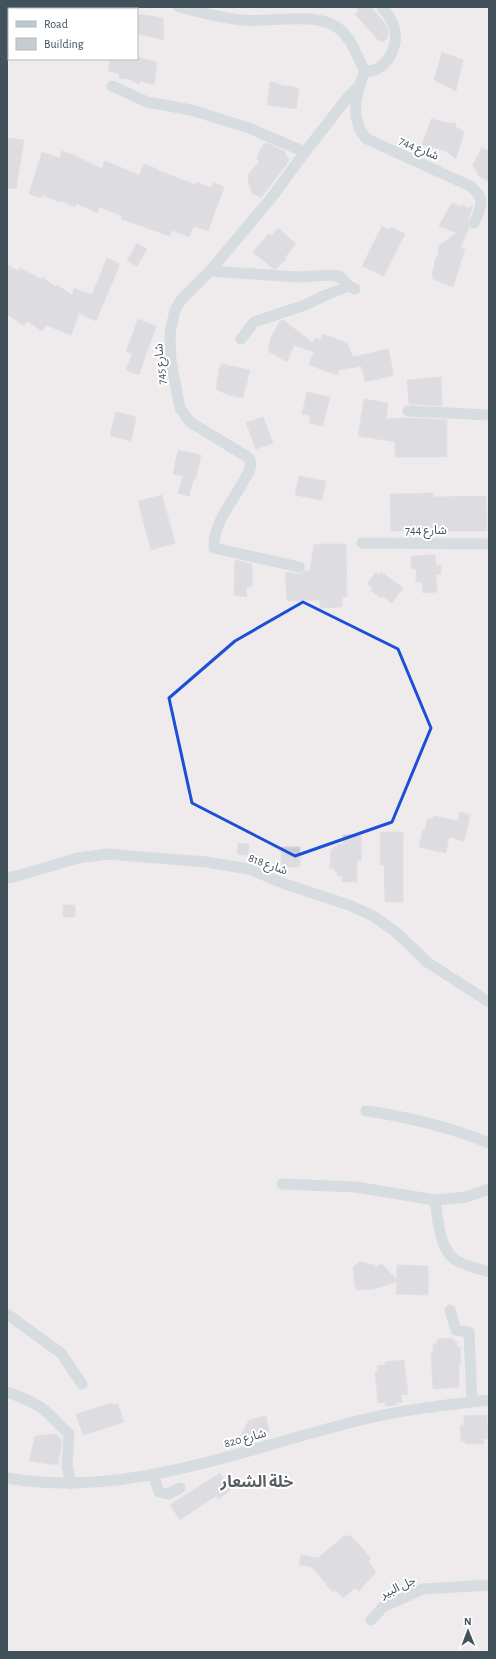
<svg xmlns="http://www.w3.org/2000/svg" width="496" height="1659" viewBox="0 0 496 1659" font-family="'Alegreya Sans','Noto Sans Arabic',sans-serif">
  <style>
    .building { fill: #c7ccd2; stroke: #cfd3d9 }
    .lines { fill: none; stroke-linecap: round; stroke-linejoin: round }
    .minor { stroke: #bac9d1; stroke-width: 11 }
    .marked { fill: none; stroke: #1d4ed8; stroke-width: 3; stroke-linejoin: round }
    .labels { text-anchor: middle; dominant-baseline: central; stroke-width: 4; stroke-linejoin: round; paint-order: stroke }
    .street-label { font-size: 12px; fill: #42525b; stroke: #fff }
    .district-label { font-size: 16px; font-weight: bold; fill: #585d62; stroke: #fff }
  </style>
  <rect width="100%" height="100%" fill="#efebec"/>
  <path class="building" d="M355,7H371L384,22L388,29V37L383,42L381,40L379,41L355,14L359,11Z
    M137,14L163,18L164,40L137,34Z
    M442,52L463,60L456,91L434,80Z
    M137,57L157,62L154,85L141,81L139,84L127,78L125,79L119,78V74L108,71L110,59H137Z
    M270,82L277,83L280,85L299,88L296,109L267,105Z
    M431,119L448,123H455L456,127L464,132L456,159L444,150L422,145Z
    M7,138L24,140L16,189L7,188Z
    M267,143L284,151L289,161L261,198L252,193L248,181L249,173L259,163L257,157L263,145Z
    M482,147L489,152V182L479,176L473,165Z
    M62,151L76,156L102,169L105,161L139,175L144,164L157,169V170L196,185L197,182L211,188L213,182L224,187L208,231L194,226L189,237L172,230L170,236L121,219L122,216L100,207L97,213L76,203L75,207L60,200V202L42,195L41,198L29,194L42,152L60,158Z
    M452,203L461,207L462,204L468,208L473,206L468,220L469,228L460,248L465,249L453,287L433,279L432,272L434,268L435,260L439,252L438,246L457,233L439,226Z
    M382,226L389,230L391,227L405,234L384,276L362,266Z
    M278,228L296,244L286,256L285,260L276,269L272,268L253,252L269,233L271,236Z
    M137,243L147,249L137,266L127,261Z
    M107,258L120,264L96,321L79,313L71,335L46,325L42,331L27,321L24,326L7,314V265L18,271L20,268L41,279L42,277L56,287L57,285L72,295L74,288L92,295Z
    M138,319L156,326L139,375L126,370L132,354L126,352Z
    M283,320L313,343L315,338L320,340L323,334L347,343L353,357L388,349L393,371L392,376L365,382L361,366L339,370L337,375L309,365L314,352L294,345L287,362L268,351L271,337L280,321Z
    M222,364L250,370L243,398L228,395L216,389L219,369Z
    M441,377L442,406L409,404L407,380Z
    M307,392L330,397L323,426L309,423L311,416L302,414Z
    M364,399L388,403L386,419L417,418L447,420V457H395V442L358,436Z
    M116,412L136,417L131,441L110,436Z
    M263,417L273,443L256,449L246,423Z
    M178,450L201,455L196,479L194,478L189,496L178,493L183,476L173,474Z
    M299,476L326,481L322,500L295,495Z
    M433,493V497L486,496L487,531H448V530L391,531L390,494Z
    M162,495L175,543L151,550L138,501Z
    M314,544H346L347,597H342V607L320,608V600L287,601L285,572L301,574L305,571H310Z
    M435,555L436,565H441V574L436,575L437,592L423,593L422,582H416V569H411V556Z
    M235,560L252,564V587H246L247,597L234,595Z
    M376,572L379,575L381,572L403,588L392,603L382,596L381,598L371,591L373,588L367,584Z
    M460,812L470,815L464,841L449,837L446,853L419,847L423,830H425L428,818L433,819L434,816L458,821Z
    M380,832H403V902H385L384,865H380Z
    M343,835H361V861L357,860V882H342V876H337V871H334V868H330L331,849H334V846L337,847V844H343Z
    M238,843L249,844L248,855L237,854Z
    M281,847H300V867H281Z
    M63,905H75V917H63Z
    M360,1261L371,1265L374,1264V1267L382,1264L397,1280V1265L428,1266V1295L396,1294L397,1282L373,1289L357,1290L355,1286L353,1267Z
    M453,1338V1341H457V1347H460L461,1364H459V1387L433,1389L431,1352H433V1344H437V1339Z
    M404,1360L408,1394L401,1395L402,1402L395,1403L396,1405L385,1406V1402L378,1403L375,1372L378,1371L377,1366L385,1365V1362Z
    M112,1403L113,1405L118,1404L124,1422L83,1435L76,1414Z
    M487,1415L488,1439H483L484,1444H465V1441H461L460,1425H464V1416Z
    M266,1416L269,1431L240,1437L249,1420Z
    M56,1434L62,1440L58,1465L29,1461L35,1436Z
    M220,1473L231,1490L218,1499L216,1496L180,1520L170,1505Z
    M344,1536H351L371,1558L368,1561L376,1572L359,1591L355,1588L343,1598L336,1590L333,1592L312,1567L299,1565L301,1555L318,1558Z"/>
  <g class="lines">
    <path class="minor" d="M179,7C200,12 221,18 242,20C270,23 315,11 338,28C353,39 356,56 365,71C356,92 349,121 367,139L470,186C486,198 482,207 474,223
      M365,71C385,73 398,48 395,31C394,22 388,14 382,7
      M112,86L147,102L191,110L249,128L305,152
      M210,271L298,277L332,275L339,276L349,286L355,289
      M241,339L254,322L305,305L326,295L349,286
      M408,411L489,415
      M362,543L489,544
      M299,567L214,548C213,523 232,503 243,482C246,477 250,471 251,465L250,460L246,456L190,422L180,408L171,361L170,333L175,310L181,300L210,271L272,197L305,152L349,96L358,87
      M7,878L17,876L78,858L107,854L206,862L249,869L285,884L349,905L373,916L396,932L427,962L489,1002
      M366,1111C409,1117 449,1127 489,1143
      M282,1184L356,1187L435,1200L466,1197L489,1189
      M435,1200C438,1219 439,1253 459,1262C468,1266 479,1269 489,1272
      M450,1310L456,1330L469,1332L472,1402
      M7,1314L61,1353L82,1384
      M7,1392C22,1397 37,1403 49,1414C56,1421 62,1428 69,1434L67,1466L71,1484
      M153,1475L159,1492L168,1494L180,1488
      M7,1478C127,1499 243,1449 357,1421C400,1410 445,1405 489,1400
      M371,1620L383,1607L423,1589L489,1585"/>
  </g>
  <path d="M0 0H496V1659H0ZM303,602L398,649L431,728L392,822L295,856L192,803L169,698L235,641Z" fill="#efebec" fill-opacity=".55" fill-rule="evenodd"/>
  <path class="marked" d="M303,602L398,649L431,728L392,822L295,856L192,803L169,698L235,641Z"/>
  <g class="labels">
    <g class="street-label">
      <text transform="translate(419 148) rotate(24)">شارع 744</text>
      <text transform="translate(160 364) rotate(-95)">شارع 745</text>
      <text x="426" y="530">شارع 744</text>
      <text transform="translate(268 864) rotate(20)">شارع 818</text>
      <text transform="translate(245 1438) rotate(-15)">شارع 820</text>
      <text transform="translate(398 1587) rotate(-25)">جل البير</text>
    </g>
    <g class="district-label">
      <text x="257" y="1482">خلة الشعار</text>
    </g>
  </g>
  <rect width="496" height="1659" fill="none" stroke="#42525b" stroke-width="16"/>
  <rect x="8" y="8" width="130" height="52" fill="#ffffff" stroke="#b3babd"/>
  <rect x="16" y="21" width="20" height="6" fill="#bac9d1" stroke="#b3babd"/>
  <text x="44" y="28" font-size="12" fill="#42525b">Road</text>
  <rect x="16" y="38" width="20" height="12" fill="#c7ccd2" stroke="#b3babd"/>
  <text x="44" y="48" font-size="12" fill="#42525b">Building</text>
  <g transform="translate(468 1631) rotate(359)" stroke="#ffffff" stroke-width="3" paint-order="stroke">
  <path d="M0-3L7 15L0 10L-7 15Z" fill="#42525b"/>
  <text y="-6" font-size="11" font-weight="bold" text-anchor="middle" fill="#42525b">N</text>
  </g>
</svg>
